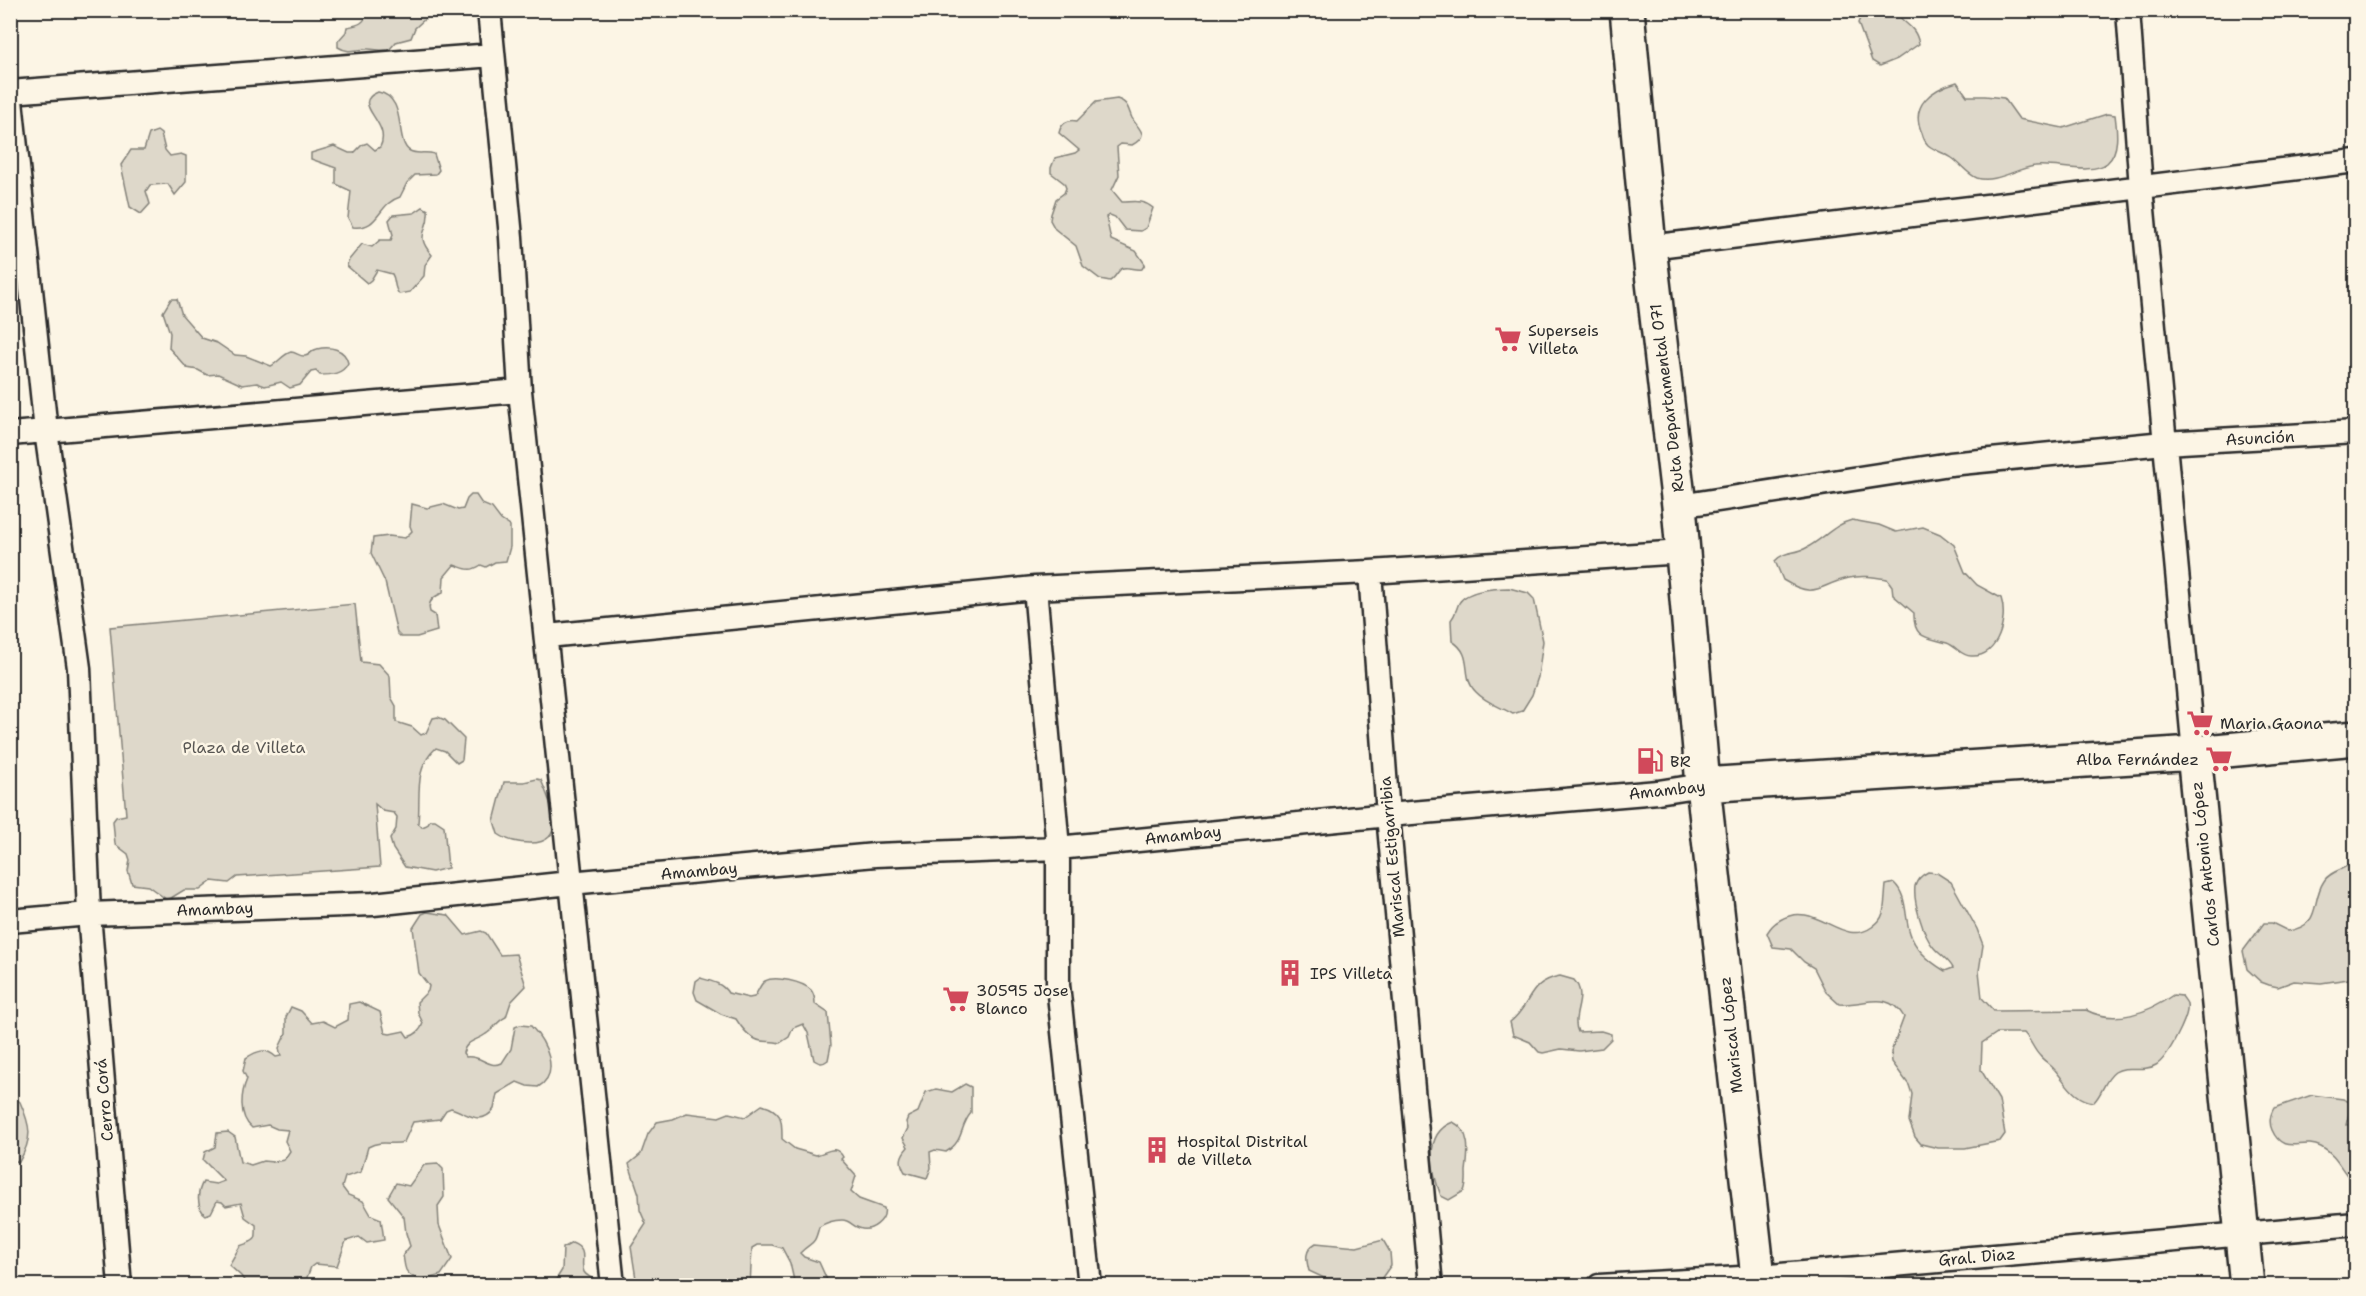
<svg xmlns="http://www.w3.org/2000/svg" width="2366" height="1296" viewBox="0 0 2366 1296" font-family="'Shantell Sans',sans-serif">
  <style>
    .green { fill: #ded8ca; stroke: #84827a; stroke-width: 1.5 }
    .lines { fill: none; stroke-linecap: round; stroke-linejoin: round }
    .street-casing { stroke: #2b2b2b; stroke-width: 27 }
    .secondary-casing { stroke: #2b2b2b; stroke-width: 38 }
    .primary-casing { stroke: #2b2b2b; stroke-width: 38 }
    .street { stroke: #fcf5e5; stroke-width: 22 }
    .secondary { stroke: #fcf5e5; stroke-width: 33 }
    .primary { stroke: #fcf5e5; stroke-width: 33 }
    .labels { text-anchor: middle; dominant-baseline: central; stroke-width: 5; stroke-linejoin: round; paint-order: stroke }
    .poi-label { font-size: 16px; fill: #2b2b2b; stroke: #fcf5e5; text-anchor: start }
    .street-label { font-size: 16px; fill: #2b2b2b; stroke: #fcf5e5 }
    .park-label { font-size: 16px; fill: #585653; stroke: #fcf5e5 }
  </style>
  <rect width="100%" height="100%" fill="#fcf5e5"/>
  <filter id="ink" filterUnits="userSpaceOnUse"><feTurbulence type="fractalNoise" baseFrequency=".0167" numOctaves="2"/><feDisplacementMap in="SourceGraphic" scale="12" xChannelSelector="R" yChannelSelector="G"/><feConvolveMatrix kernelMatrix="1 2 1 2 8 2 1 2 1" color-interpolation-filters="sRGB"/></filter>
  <g filter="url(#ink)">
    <path class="green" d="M426,10L427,17L415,28L411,38L396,42L389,50C381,51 375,49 368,49C356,49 349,54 338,47V41L346,32L347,27C359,25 366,23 367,11Z
      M1859,11H1896C1902,25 1915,23 1919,44L1897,59L1880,66L1872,61L1858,23L1861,16Z
      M1957,82L1967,96H1985L2004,98L2019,119L2063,128L2107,114L2115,115C2117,130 2120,152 2107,163C2091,176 2055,163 2035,166C2017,168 1995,184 1977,178C1967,174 1961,164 1952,158C1945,153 1935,151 1928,145C1925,142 1923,137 1922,133C1909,105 1932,89 1957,82Z
      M378,92C408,97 394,142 410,151C417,155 426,151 434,154L439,170L436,174L415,175L407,183L400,197C377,204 380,230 353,227L348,218L351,191L336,184V168L311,159V153L334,146L349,153H354L362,145L367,143L375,150L380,147C393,122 348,104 378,92Z
      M1117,99C1128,102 1128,109 1132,118C1138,129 1151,135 1132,145L1121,144L1117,147L1119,175L1112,190L1122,202C1134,202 1142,199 1153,208L1146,228L1141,231L1125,230L1115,217L1110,215L1106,217L1111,240L1136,251L1145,264L1142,269C1136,271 1127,265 1121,269C1117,272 1115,278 1110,281L1100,279L1083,266L1076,246L1055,229L1050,220L1051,214L1056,199L1064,193L1066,188L1064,183L1051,173V168L1055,158L1075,153L1079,150L1059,133C1061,123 1068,119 1077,121L1096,102Z
      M157,131L161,134L165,150L170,156L181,154L186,156V182L175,195L168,184L150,185L146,191L150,204L141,214L130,207L121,165L131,150H144L149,134Z
      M423,207L428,210C430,232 413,233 432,255L425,265L424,276L410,292L399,294C393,287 396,280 392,274L377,270L371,280L367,283L347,266L348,261L362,244L372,247L380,240H391L393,235L389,220L393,215L414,213Z
      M171,299H177L182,315L202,338L217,343L235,355L246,356L271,366C278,363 283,354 291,352C296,352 300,357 305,356C310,356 311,350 317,349C329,346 345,348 348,363C343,374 331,375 320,375L316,371L311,372L300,385L290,388L281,382L265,386L257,383L242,385L218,374L207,375L198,370L187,368L169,348L170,333L163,312Z
      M471,495H476L482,504L492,508L501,520L510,526V547L506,561L495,562L486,567L481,565C469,573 465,568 454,565L444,577L443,593C434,596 427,602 430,612L435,615L437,631L417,637H401L397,633L385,582L371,553L373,538L389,536L405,538L412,531L410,526L412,504L427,508L443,504L458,510L463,509L467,499Z
      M1852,520L1879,525L1896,532L1923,527L1940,534L1954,545L1965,572L1977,585L2001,598C2008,618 1999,658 1971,656C1961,656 1956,646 1947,643C1927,637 1913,639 1914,613L1893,595L1892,586L1887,579C1874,577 1862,575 1849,578C1819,584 1817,601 1783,580L1775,561C1784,551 1795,554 1806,548C1822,540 1835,524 1852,520Z
      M1509,588L1528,593L1534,599L1543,641L1538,677L1532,695L1522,711L1513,714C1501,707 1486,703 1476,692C1460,677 1475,655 1452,641L1451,620C1456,614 1456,609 1459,603C1466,590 1496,588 1509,588Z
      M355,604L361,662L379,664L390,676L391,697L396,706V722L412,727L421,735L426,733L433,718L438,717L445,720L464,739L462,760L457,763L445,751L436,748C413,769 421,795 418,823L422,827L427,825L430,820H435L444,826L448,868L432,872L405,867L393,849L390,839L396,829L397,817L394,813L383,811L375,804L380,867L237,877L229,883L212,881L200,890H184L171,898L166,899L148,886L132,884L128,871L130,860L128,854L115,844L113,821L116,817L126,815L110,627Z
      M537,779L541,780C550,801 570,844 529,843C517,843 508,841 498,834L494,821L504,782H524Z
      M2355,861V978L2321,983L2294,981L2278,987L2269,985L2261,982L2247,969L2243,951L2264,923H2272L2288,931C2323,925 2310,902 2324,881C2330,871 2346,869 2355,861Z
      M1928,872L1937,873L1951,882L1977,929L1983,945L1979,971L1982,998L1994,1011L2086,1010C2115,1025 2148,1013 2173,995L2182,996C2183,998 2187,1002 2187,1004C2190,1016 2167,1059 2156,1065C2143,1073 2127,1064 2115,1072C2104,1080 2103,1093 2094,1102C2074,1100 2066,1082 2054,1069C2050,1064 2044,1061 2040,1056C2033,1049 2031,1040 2024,1033H1997L1982,1043L1981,1070L1999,1100L2005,1134L2000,1141L1965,1148H1938L1921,1144L1915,1137L1909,1121L1912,1094L1909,1085L1892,1062L1891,1052L1904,1017C1888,989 1865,1006 1839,1004L1826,992L1814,968L1804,962L1791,949L1773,947L1767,933C1771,927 1773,924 1780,920C1815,898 1842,949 1872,927C1877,923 1881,920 1883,913C1885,904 1885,894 1886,885L1894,883C1908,896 1904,916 1910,933C1915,950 1930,962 1945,971L1953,968C1948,959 1941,956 1934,948C1923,936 1913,901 1915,886C1917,879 1922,875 1928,872Z
      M427,912L448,915L465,935L481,931L486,933L500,955L516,954L526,986L511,1002L506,1017C497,1021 494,1029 486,1034C477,1041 466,1040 463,1053L466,1057C482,1055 488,1069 502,1063L511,1049L515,1027L520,1025L531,1026C545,1041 562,1073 538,1087L527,1086L517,1082L497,1094L494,1109C481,1127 467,1113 451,1108L446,1110L440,1119L413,1122L404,1142C391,1146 383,1139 368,1147L361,1172L345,1177L342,1187L348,1195L363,1201L371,1215L381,1219L384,1240L367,1243L359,1237L346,1241L337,1266L315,1264L311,1267L304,1285H247L241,1276L229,1265L240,1246C255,1240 257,1243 256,1225L245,1217L241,1203L226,1206L222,1202L217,1201L211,1213L206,1215C196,1208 197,1192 203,1182L216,1184L224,1181L203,1160L205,1152L215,1147L217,1133L228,1132L235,1137L240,1162L251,1165L263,1161L273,1162L284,1160L290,1151L285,1141L288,1130L277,1129L268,1125L252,1128C238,1116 241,1093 247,1079L243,1071L246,1058C257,1051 265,1047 276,1057L281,1056L279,1048L286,1033V1017L291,1007L301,1011L312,1023L323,1021L335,1027L348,1020L349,1004L359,1002L380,1012L385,1033L390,1034L404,1031L408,1037C416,1035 421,1030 423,1023L418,1013L417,1002L428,991L429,986L419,973L413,928L422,914Z
      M1560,976L1574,980C1589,997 1570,1015 1578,1032L1601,1031L1611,1034V1039L1602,1048L1579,1051L1561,1049L1543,1053L1539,1052L1530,1042L1513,1035L1510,1022C1532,1005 1527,982 1560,976Z
      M700,978C711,981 722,983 728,993L749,998L754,997C758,992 760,984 765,981C775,975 803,982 811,990C814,994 815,999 815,1004L828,1013L831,1045L828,1060C823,1064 820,1064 814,1060L808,1033L803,1024L793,1028L789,1037L780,1043C773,1041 767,1042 761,1041C750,1039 741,1027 736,1019L721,1014L697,1000L694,992L696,981Z
      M965,1084L971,1087V1113C959,1127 965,1140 946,1152L935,1150L930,1152L931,1168L927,1178L905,1172C899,1162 900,1156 908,1147L903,1138L908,1128L906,1122L908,1117L918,1112L926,1092L936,1089L952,1092Z
      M2312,1095L2343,1099L2352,1103L2346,1125L2355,1124V1184C2341,1172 2339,1157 2321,1147C2302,1137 2284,1157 2272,1130C2269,1123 2270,1115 2274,1108Z
      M16,1099L20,1102C31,1127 33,1138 19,1162L10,1159L11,1100Z
      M762,1105C783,1111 782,1120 782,1139L795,1149L816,1155C827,1153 835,1143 843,1157L841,1159L856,1176L851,1192L859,1199L884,1208C887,1220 871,1233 859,1228C852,1226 850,1220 842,1220C834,1220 825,1223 819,1227C814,1247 813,1240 800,1253L804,1257L819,1262L828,1282L833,1285H795L790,1263L782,1248L772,1245H757L752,1248L750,1285H637L631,1247L646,1224L640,1210L639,1194L629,1164L641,1154L648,1134L657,1122L673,1119L687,1113L719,1117L729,1113L745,1117Z
      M1453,1122C1472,1131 1468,1155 1466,1171C1466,1178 1467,1184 1464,1191L1449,1200L1441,1196C1432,1172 1422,1134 1453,1122Z
      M438,1164L443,1169L444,1197L438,1206L439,1225L452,1259L441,1275C431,1279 412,1282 406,1270C404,1265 404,1260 403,1255L410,1246L406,1233L404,1217L388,1197L396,1183L409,1186L424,1165Z
      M1383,1240L1390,1252L1391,1265L1381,1279L1364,1285L1342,1278H1324L1309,1271C1306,1259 1304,1250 1316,1243L1357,1247Z
      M572,1243C590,1250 579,1262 584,1272C587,1277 599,1282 604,1285L552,1286L562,1270L563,1248Z"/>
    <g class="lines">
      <defs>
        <path id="street" d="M489,10L511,237L520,391L613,1286
          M2128,10L2141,188L2194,753
          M10,91L46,431L79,668L89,914L120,1286
          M10,92L493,55
          M1649,247L2356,161
          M10,434L520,391
          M1679,506L1950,464L2164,443L2356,432
          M1370,572L1388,815L1431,1286
          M1035,588L1058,848V985L1090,1286
          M547,636L1035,588L1370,572L1683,552
          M10,921L89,914L373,904L570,883L875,855L1058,848L1388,815L1658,792L1703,785
          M1599,1286L1758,1277L2356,1224"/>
        <path id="secondary" d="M2194,753L2247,1286
          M1759,1286L1703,785L2194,753L2356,738"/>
        <path id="primary" d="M1627,10L1649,247L1679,506L1703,785"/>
      </defs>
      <use href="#street" class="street-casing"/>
      <use href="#secondary" class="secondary-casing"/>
      <use href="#primary" class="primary-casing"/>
      <use href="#street" class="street"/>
      <use href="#secondary" class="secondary"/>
      <use href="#primary" class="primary"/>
    </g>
  </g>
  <defs>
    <symbol id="supermarket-bare" viewBox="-9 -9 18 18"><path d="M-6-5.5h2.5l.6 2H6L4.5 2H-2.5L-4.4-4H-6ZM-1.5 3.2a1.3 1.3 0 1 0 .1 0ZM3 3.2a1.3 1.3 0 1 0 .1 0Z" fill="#d1495b" stroke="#fcf5e5" stroke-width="2.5" paint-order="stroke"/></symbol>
    <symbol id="fuel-bare" viewBox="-9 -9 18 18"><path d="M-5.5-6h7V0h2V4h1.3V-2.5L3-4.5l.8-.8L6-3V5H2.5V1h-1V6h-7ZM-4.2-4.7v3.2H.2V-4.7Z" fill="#d1495b" stroke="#fcf5e5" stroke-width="2.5" paint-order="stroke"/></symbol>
    <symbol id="building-bare" viewBox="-9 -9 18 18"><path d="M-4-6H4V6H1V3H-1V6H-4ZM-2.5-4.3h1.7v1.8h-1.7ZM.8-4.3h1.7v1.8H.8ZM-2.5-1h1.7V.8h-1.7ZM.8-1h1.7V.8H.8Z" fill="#d1495b" stroke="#fcf5e5" stroke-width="2.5" paint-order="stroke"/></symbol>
  </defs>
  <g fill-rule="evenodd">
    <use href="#supermarket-bare" x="1489" y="320" width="38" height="38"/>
    <use href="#supermarket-bare" x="2181" y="704" width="38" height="38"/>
    <use href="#supermarket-bare" x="2200" y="740" width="38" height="38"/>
    <use href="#fuel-bare" x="1631" y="742" width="38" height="38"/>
    <use href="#building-bare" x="1271" y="954" width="38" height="38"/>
    <use href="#supermarket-bare" x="937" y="980" width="38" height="38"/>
    <use href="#building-bare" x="1138" y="1131" width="38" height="38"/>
  </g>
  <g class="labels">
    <g class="poi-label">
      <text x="1528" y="330">Superseis<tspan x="1528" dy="18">Villeta</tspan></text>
      <text x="2220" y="723">Maria Gaona</text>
      <text x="2199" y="759" text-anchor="end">Alba Fernández</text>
      <text x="1670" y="761">BR</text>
      <text x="1310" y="973">IPS Villeta</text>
      <text x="976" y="990">30595 Jose<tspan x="976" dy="18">Blanco</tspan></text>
      <text x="1177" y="1141">Hospital Distrital<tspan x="1177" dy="18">de Villeta</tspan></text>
    </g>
    <g class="street-label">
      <text transform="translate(1667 398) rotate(-97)">Ruta Departamental 071</text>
      <text transform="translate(2260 438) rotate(-3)">Asunción</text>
      <text transform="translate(1667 790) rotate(-6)">Amambay</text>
      <text transform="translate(1183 835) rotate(-6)">Amambay</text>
      <text transform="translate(1392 857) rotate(-95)">Mariscal Estigarribia</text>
      <text transform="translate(2205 864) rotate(-96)">Carlos Antonio López</text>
      <text transform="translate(699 871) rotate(-5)">Amambay</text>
      <text transform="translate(215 909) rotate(-2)">Amambay</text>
      <text transform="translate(1731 1035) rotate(-96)">Mariscal López</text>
      <text transform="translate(104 1100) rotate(-95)">Cerro Corá</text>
      <text transform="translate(1977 1257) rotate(-5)">Gral. Diaz</text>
    </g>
    <g class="park-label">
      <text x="244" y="747">Plaza de Villeta</text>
    </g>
  </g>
  <rect width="2366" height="1296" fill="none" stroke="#fcf5e5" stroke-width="36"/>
  <rect x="18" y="18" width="2330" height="1260" fill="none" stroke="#2b2b2b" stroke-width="2" filter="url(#ink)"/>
</svg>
